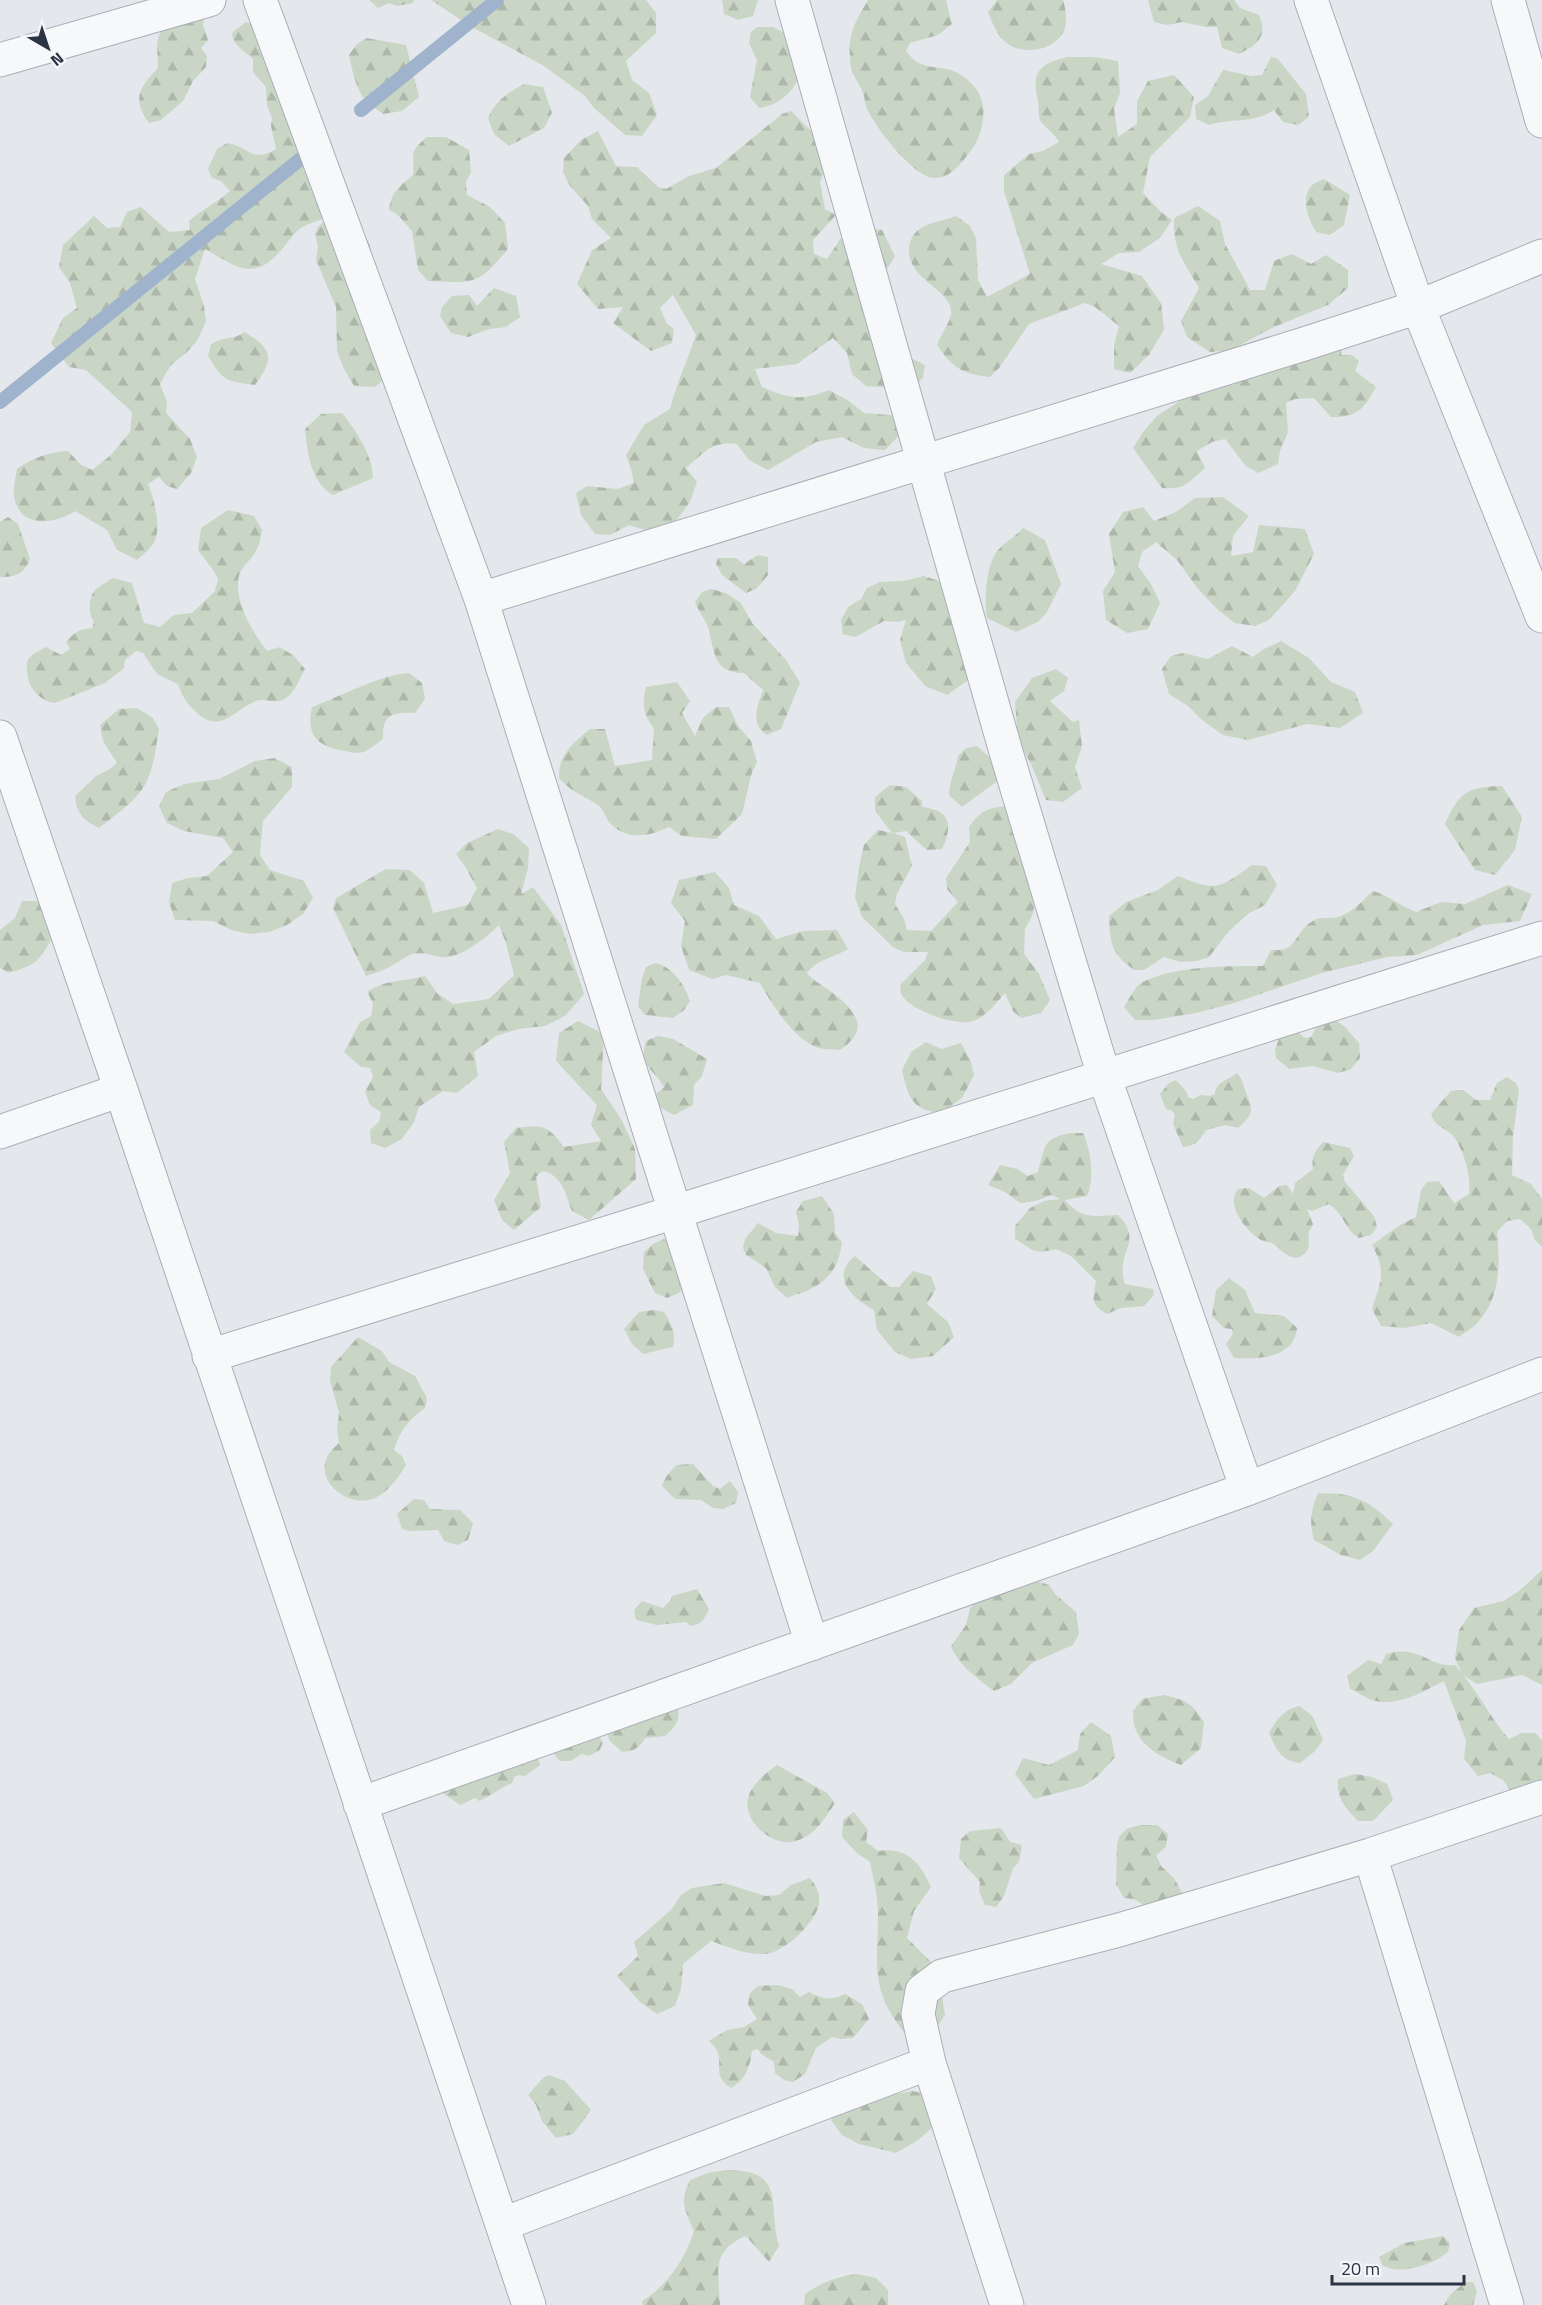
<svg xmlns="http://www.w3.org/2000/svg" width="1542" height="2305" viewBox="0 0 1542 2305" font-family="'Titillium Web',sans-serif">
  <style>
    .forest { fill: url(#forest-firs) }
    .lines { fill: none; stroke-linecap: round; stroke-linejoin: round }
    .stream { stroke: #9fb4cc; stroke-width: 14 }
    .street-casing { stroke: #a9aeb7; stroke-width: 35 }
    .street { stroke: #f7f8fa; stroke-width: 33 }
  </style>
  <defs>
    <pattern id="forest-firs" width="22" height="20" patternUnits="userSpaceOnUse" patternTransform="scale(1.5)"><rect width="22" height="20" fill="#c9d6c5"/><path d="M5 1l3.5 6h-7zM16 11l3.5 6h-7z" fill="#adb8ab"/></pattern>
  </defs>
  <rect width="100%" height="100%" fill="#e4e7ec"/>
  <path class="forest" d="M369,0H414L413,3L397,6L389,3L378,8Z
    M431,0H646L656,13V33L626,61L632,80L649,93L657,115L642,136L625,135L594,108L585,96L544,66L470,26Z
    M722,0H758L753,16L738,20L724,14Z
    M868,0H946L952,24L938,35L910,43L906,51C911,57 916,63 924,65C932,68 942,67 951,70C964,75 978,86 982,101C986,116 981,137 972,149C963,161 951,179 934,178C913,177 873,125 866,106C864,102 865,97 863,93C858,80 851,76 850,60C848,32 855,23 868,0Z
    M997,0H1063C1066,9 1068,24 1063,33C1052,51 1024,55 1008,44C998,38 992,22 988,12Z
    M1148,0H1234L1240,8L1259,15C1268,36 1258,45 1239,54L1222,48L1217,27H1206L1182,22L1167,25L1154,22Z
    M205,15L203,25L208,40L201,48L207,56L206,67L193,81L183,101L161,120L149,123C131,98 140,87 158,68L157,44L162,25Z
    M246,22L264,28L327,206L323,219C316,222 306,224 301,228C294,232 288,243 282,249C254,283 237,267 205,249L195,279L204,306L206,321L197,341L186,353L170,366L160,384L167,402L166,413L190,439L197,457L191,473L177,489L167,486L159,477L148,484C154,498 162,529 154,542C151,549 142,555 137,560L117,550L107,530L75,511C59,522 27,529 17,506C11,494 15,481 17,469C32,458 49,452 68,451L80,464L92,470L111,455L130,432L132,412L86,370L69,367L51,343L63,318L77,308L70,283L59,267L63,245L94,216L107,228L120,227L127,212L141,207L169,232L190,230L189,221C202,209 217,203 230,191L221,181L212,178L208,169L217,149L227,143C250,146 250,164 276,149L271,126L272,118L267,105L266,87L253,72V59C244,50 233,46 232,33Z
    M757,27H773L791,36C794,44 801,55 801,63C802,86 780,106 759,108L750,97L757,60L749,43L751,32Z
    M366,38L406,45L419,97L402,111L383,114C378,110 371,106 367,102C356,90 352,70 349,55L357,44Z
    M1067,57H1095L1118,61L1120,93L1114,109L1118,137L1137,124V101L1148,81L1174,75L1194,97L1190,117L1150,157L1143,193L1161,212L1172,220L1160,238L1139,252L1119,253L1101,264L1142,276L1161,303L1164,329L1149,355L1130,373L1114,369V346L1119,326L1095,307L1085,303L1029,324L999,368L990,377C963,374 952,368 937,345C940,336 949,324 951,315C955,289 906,282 909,247C910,241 912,236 917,231C926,223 945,220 956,216L970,226L976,238L978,280L987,297L1030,274L1004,191V175L1029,154L1043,151L1059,142C1055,134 1043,126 1040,120C1038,115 1039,106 1038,101C1031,72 1039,64 1067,57Z
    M1271,57L1277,58L1306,94L1309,117L1298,125L1283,122L1274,110C1254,124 1231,118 1209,125L1196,119L1195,105L1208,96L1223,70L1252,76L1262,75Z
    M524,84L543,87L552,113L544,128L509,146L494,134L488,118C496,100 508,93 524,84Z
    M791,111L819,139L829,159L820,182L825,209L836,215L813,240L814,254L827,259L841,238L857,226L882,230L895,256L870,297L889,347L925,365L923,377L914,389L866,386L852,374L847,353L833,338L797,364L755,369L762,387C790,399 801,401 829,390L849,401L864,413L902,416L907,427L885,450L864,448L842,437L816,442L768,470L749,460L737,444C711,441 705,452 686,468L697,482L690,502L673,525L645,530L629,525L610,535L595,534L581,515L576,493L587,486L617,489L634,483L631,469L626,455L644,425L670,409C676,384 688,360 696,335L673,295L660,308L667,324L674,329L672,343L651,351L613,323L623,307L598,309L577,284L592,250L611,238L592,219L588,206L570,186L563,172L564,158L581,140L598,131L616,166L637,167L658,187L666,189L689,176L716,168L782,114Z
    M427,137H446L469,150L471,172L466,182L467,195L490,207L505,223L508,249C477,286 475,283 428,281L418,270L412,231L397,214L389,210C391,192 400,186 413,175C416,153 406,155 427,137Z
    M1324,179L1350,195L1344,225L1330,235L1316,232C1309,219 1300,200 1311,186C1314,183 1320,181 1324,179Z
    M1198,206L1220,221L1225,244L1250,290H1265L1274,261L1292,254L1311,264L1326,255L1348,270V288L1328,305L1274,327L1231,350L1210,352L1187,337L1181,321L1199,288C1184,261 1173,252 1174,218Z
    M332,214L349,225L369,242L374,268L382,381L375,387L354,386L343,367L337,351L336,307L316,260L318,246L315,234L318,227Z
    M494,288L516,296L520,317L506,327L489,329L468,337L451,333L440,316L442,307L452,296L469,295L477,306Z
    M244,332C274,349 274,359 255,385C226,381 224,382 208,356L211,344C224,336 235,340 244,332Z
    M1343,341L1341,355H1352L1359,361L1355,371L1376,387C1363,410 1358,417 1331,417L1314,398L1295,399L1286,403L1288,432L1280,451L1278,464L1258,473L1246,466L1225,439L1212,442L1197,451L1205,468C1188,483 1185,490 1162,488L1133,448L1143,432L1157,416L1201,387Z
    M342,413C357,432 372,454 373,478L333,495C311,483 307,452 305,429L321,414Z
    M1223,497L1249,516L1233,536L1231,556L1253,552L1259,525L1305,529L1314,554L1295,591L1269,620L1255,626L1235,623L1217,609L1198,589L1177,560L1156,542L1142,552L1138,566L1151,584L1160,603L1148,629L1127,633L1106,620L1103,591L1115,572L1109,534L1123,512L1143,507L1154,521L1176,512L1195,498Z
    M228,510L254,516L262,530C261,536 260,543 257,549C253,559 241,566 239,576C233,600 253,633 267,651L280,647L294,656L305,669C299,680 293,698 279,701C271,703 264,698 256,701C231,712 220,735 195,711C186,703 181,694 178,684L157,674L143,653L136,651L125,660L124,668L105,683L55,703C38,701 27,685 27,670C27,665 26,660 30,657C34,653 41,650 46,647L61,655L70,649L66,642C75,632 79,629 92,628L94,622C88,613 88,597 96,589C101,585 108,582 113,578L132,583L144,623L160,627L174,615L192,613L215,591L218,579L214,571L198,550L201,528Z
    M8,517L18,524L30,559C25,573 15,578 0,577V522Z
    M1023,528L1045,540L1061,584L1047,612L1038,622L1016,632L987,618C984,601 986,564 998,550C1005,542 1016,536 1023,528Z
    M758,555L768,557V575L756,589L746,593L722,575L716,564L718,558H736L744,564Z
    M924,576L939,581L944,597L959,605L981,671L947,695L925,686L906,663L900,640L906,620L899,622L884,621L855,637L843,634L841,620L848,607L861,599L867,588L880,582L903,581Z
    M711,589L726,593L741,603L752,623L786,660L800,683L781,729L767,735C750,724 757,707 763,690L744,673C712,673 715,651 708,627C705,619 698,611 695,602L702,592Z
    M1281,641L1309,658L1331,682L1355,692L1363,713L1340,728L1307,724L1248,740L1223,735L1202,720L1188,706L1169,694L1162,669L1171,656L1183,653L1208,659L1232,646L1253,657L1262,650Z
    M1056,669L1068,678L1064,691L1050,701L1073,722L1079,720L1082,746L1075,767L1082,788L1063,802L1046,800L1031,764L1018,740L1015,702L1032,678Z
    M409,673L422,683L425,699L415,713C392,712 382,715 383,739C377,743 370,750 363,752C357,754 350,752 345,751C317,746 306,736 312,707C339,697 382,674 409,673Z
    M677,682L690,701L682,713L695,736L703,718L716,707H729L738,726L751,741L757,762L752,772L742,814L716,839L682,836L669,827C649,836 628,841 611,824C605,819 605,810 598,805C584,796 570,791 559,778C558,755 573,743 590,729H605L615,766L652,760L654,728C643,715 642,704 646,687Z
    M137,708L153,718L159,729C156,747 154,768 145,785C135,802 114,816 99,828C84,821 76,813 75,796L96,776L108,770L117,763L103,741L100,725L119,709Z
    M977,746L995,762L1000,779L962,807L949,795C949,781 956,770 958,756L966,748Z
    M274,758L292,767V787L263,821L260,855L270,870L304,881L313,898L303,914L287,925L269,932L250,934L231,930L213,921L175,920L169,902L172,883L188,878L207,876L233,852L223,838L184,831L167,823L159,806L166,792L184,784L219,779L255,761Z
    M890,785L906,787L922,801V807C951,810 953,826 942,849L927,850L906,831L893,833L905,837L912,866L897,894L895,904L904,919L907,930L931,931L958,902L947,889L946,878L970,842L969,827C981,810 988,808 1007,806L1035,899L1033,914L1025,929L1024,954L1039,974L1050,1000L1041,1013L1021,1018L1013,1011L1005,993C996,1003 986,1017 973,1021C957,1027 914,1011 904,998C900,994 901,990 900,985L925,960L928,952H904L894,948L862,917L855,897L859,867L864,845L878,830L892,833L875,811V797Z
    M1502,786L1522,817L1515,850L1495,875L1475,870L1445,824C1459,792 1467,787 1502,786Z
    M498,829L513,834L529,848L528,868L521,894L533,887L561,925L584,994L565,1016L545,1026L518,1029L496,1036L474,1052L478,1076L457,1093L443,1091L419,1107L414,1122L402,1139L385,1148L371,1143L370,1130L379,1122L381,1112L370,1105L365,1092L373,1077L370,1068L361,1067L344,1052L360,1022L371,1016L373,1003L367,992C387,979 402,982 425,976L437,993L453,1004L489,999L514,975L506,943L499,925C486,938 459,960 440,957C431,955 422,952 412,954C406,956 401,961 396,963C386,969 377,973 366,976L333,908L336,898L386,869L410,870L424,883L433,913L468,905L477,888L466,868L456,854L467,843Z
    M1252,865L1266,866L1277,885L1265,905L1249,913L1229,931L1209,957L1197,961L1181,962L1164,957L1144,970H1135C1111,955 1110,942 1109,916L1126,902L1158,890L1178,876C1217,892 1218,889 1252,865Z
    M715,872L729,888L734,905L759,916L776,939L804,931L837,930L848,949C831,959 820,958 807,973C812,980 819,983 826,988C839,997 868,1019 854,1037C851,1042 845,1046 840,1050C833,1049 823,1050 816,1047C793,1038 771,1003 760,983L726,975L712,979L689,970L681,946L685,921L671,903L679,880Z
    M1508,885L1532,894L1520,921L1483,925L1417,955L1387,957L1322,973L1234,1003L1196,1013L1154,1020H1135L1124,1007C1129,1000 1135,985 1143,982C1174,966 1228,966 1263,966L1271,950C1295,952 1293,939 1307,925C1320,914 1325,920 1338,917C1351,914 1364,899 1373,891C1389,896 1401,906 1416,912L1441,902L1465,904Z
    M22,901H39L53,936C40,961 36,965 9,973L0,968V930L15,918Z
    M655,963C672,966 685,985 690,1001L684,1010L673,1018L645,1015L638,1006L642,978L646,967Z
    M1333,1018L1345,1027L1359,1043L1360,1058L1351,1069L1338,1073L1313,1066L1289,1069L1276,1058L1275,1049L1282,1032L1296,1031L1305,1038L1311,1037L1319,1022Z
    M578,1021L604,1034L601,1089L621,1119L635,1149L636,1179L589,1220L572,1211C566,1195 562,1174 542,1171L536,1177L541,1207L514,1230L502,1220L494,1200L510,1173L504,1142L516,1128C542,1124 548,1125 564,1147L601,1141L591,1125L597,1105L556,1061L559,1033Z
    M658,1036L673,1039L707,1059L702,1076L694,1085L693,1105L674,1115L659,1107L656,1094L664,1087C654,1069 638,1066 646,1041Z
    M926,1042L941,1049L961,1043L971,1062L974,1075L962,1098L941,1113C911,1110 908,1096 902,1070L911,1052Z
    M1237,1073C1244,1081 1243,1086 1247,1095C1254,1112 1252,1115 1238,1128L1226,1125L1206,1130C1200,1140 1196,1146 1183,1147L1173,1124L1175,1114L1171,1110L1166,1109L1160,1094L1169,1083L1176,1080L1186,1091L1188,1097L1193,1099L1201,1095L1210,1096L1215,1094C1216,1081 1229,1080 1237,1073Z
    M1507,1077L1516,1083L1519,1090L1513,1136L1512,1175L1531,1184L1542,1199V1247L1535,1240L1531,1229L1520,1219L1507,1221L1497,1232C1500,1263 1501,1297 1478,1322C1473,1328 1465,1332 1459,1337L1431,1323L1404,1328L1381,1326L1372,1309C1381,1280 1387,1273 1372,1245L1400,1225L1416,1217L1421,1190L1427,1182L1439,1181L1454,1203L1469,1194C1472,1179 1463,1144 1450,1133C1441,1126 1435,1126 1431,1114L1451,1091L1463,1090L1476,1100H1490L1497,1083Z
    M1071,1133H1083C1091,1151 1095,1178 1087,1196L1065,1200C1081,1220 1095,1216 1118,1215C1145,1242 1114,1252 1125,1284L1153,1289L1154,1295L1144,1306L1121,1308L1107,1314C1090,1304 1093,1300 1096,1281L1071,1256L1056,1249C1032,1255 1034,1250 1015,1239V1226L1030,1208L1044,1201L1060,1199L1052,1195L1035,1201L1020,1203L1005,1192L988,1185L1000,1165L1017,1169L1028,1176L1038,1172C1045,1147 1042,1138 1071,1133Z
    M1323,1142L1350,1148L1354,1156L1343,1175L1345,1182L1374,1216L1377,1227L1371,1235L1359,1238C1346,1231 1344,1214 1329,1204L1312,1211L1307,1209L1313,1224C1312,1227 1310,1230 1309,1232C1307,1240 1312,1247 1304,1254C1291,1265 1282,1249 1272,1243C1268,1241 1268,1243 1263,1241C1248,1234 1224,1204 1238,1189L1249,1188L1264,1198L1279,1186L1287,1185L1293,1194L1295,1183L1313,1169C1311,1157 1315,1151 1323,1142Z
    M822,1196L834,1214L835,1233L842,1242C839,1265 831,1279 809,1290C802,1294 794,1294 787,1298L775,1287L766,1268L746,1255L743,1248L745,1239L758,1223L776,1233L798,1236L799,1225L796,1212L803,1201Z
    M664,1239L674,1246L684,1288L679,1293L667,1298L655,1293L643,1269L644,1252L653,1244Z
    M855,1256L890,1287H899L913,1271L931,1276L936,1289L927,1304L948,1322L954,1337L933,1356L911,1359L895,1352L877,1330L874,1310C853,1299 829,1277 855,1256Z
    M1229,1278L1245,1290L1255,1313L1284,1316L1297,1328C1294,1359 1258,1359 1234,1358L1226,1344L1233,1334L1232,1329L1224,1328L1212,1316L1216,1290Z
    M654,1310L664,1312C672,1325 676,1332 673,1347L643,1354L632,1344L624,1329L639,1312Z
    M358,1337L382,1351L389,1362L415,1376L427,1398L425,1408C409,1419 399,1432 394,1450L402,1456L406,1465C399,1477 388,1492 375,1498C350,1509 315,1483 327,1457C329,1452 335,1447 339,1443L337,1430L339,1413L330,1380L331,1367Z
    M693,1464L713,1486L720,1489L730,1481L738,1492L736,1503L723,1509L713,1508L701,1500L675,1499L662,1486L666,1477L676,1465Z
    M1318,1493C1325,1494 1331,1493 1338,1494C1361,1496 1377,1508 1393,1524L1373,1551L1360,1560L1341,1555L1314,1540C1309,1522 1311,1510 1318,1493Z
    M414,1499L424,1500L430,1509L460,1510L473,1523L468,1540L457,1545L444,1541L438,1530L410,1531L402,1529L397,1514Z
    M1542,1570V1685L1522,1675L1477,1684L1463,1675C1480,1695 1491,1719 1509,1739L1522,1733H1535L1542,1740V1798L1512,1793L1503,1780L1490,1773L1478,1776L1464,1759L1466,1741L1444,1681C1422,1692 1397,1708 1372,1700C1364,1697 1357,1692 1350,1689L1347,1676L1368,1660L1381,1664L1386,1654C1421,1644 1428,1668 1455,1665L1461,1672L1455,1658L1459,1630L1474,1608L1503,1601L1519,1591Z
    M1031,1579L1049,1585L1056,1595L1076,1612L1079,1634L1073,1645L1032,1663L1011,1684L994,1691C977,1678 959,1666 951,1646L966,1625L970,1609L976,1601Z
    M697,1589L709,1609C704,1619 702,1624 691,1626L686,1622L657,1625L636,1620L634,1610L642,1601L663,1608L671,1600L672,1596Z
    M1164,1695C1186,1700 1192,1703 1204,1722L1201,1748L1181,1765C1164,1759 1143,1748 1136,1730C1133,1725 1134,1717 1133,1711L1142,1699Z
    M676,1702C682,1718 677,1725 665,1736L645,1738C640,1748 634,1751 622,1752L609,1740L606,1722Z
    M1300,1706L1313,1717L1323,1740L1315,1751L1300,1763C1281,1761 1276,1749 1269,1733C1278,1718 1283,1710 1300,1706Z
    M1091,1722L1111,1736L1115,1757L1099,1775L1084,1786L1034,1799L1015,1774L1023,1758L1049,1765L1078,1750L1080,1734Z
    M597,1733L603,1743L599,1751L589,1756L582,1754L570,1761H560L547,1746Z
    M538,1758L540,1765L525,1776L519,1775L514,1777L512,1783C500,1788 491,1796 479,1801L475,1798L460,1805L443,1793L440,1789Z
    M777,1765L827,1793L835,1803C824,1820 813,1838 792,1842C770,1846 740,1818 749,1795C753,1783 767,1772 777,1765Z
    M1355,1774L1372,1777L1387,1784L1393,1800L1373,1821H1358C1345,1808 1336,1798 1338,1779Z
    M854,1812L868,1830L866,1842L878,1851C907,1847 920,1862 931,1887L914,1911L907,1938L931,1962L930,1976L941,1990L945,2015L935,2030L919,2034L904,2032C869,1988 878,1964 878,1913C878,1896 873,1878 870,1862L857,1853L842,1837L843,1820Z
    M1140,1825H1157L1168,1834L1166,1847L1156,1855L1161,1866L1174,1878L1187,1902L1150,1909L1134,1899L1124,1898L1116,1884L1117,1846L1119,1837L1126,1829Z
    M1001,1828L1010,1842L1022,1845L1019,1862L1013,1868L1004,1896L996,1907L985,1905L979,1891L980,1882L959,1858L961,1839L970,1831Z
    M810,1878C816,1886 820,1892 819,1903C817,1922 783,1954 764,1954C745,1955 729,1947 711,1941L683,1964L681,1989L675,2006L657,2014L640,2002L617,1976L638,1956L634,1942L671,1910L681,1895L692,1888L724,1883L766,1896L779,1895L791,1885Z
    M778,1985L792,1989L800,1997L809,1992C824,1999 831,2001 845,1994L862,2004L869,2019L853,2038L840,2039L832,2037L816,2048L805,2074L793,2082L784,2080L775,2073L774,2062L761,2054L758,2049L752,2051C749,2069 747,2078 731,2088C713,2075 722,2070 718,2053C717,2049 712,2044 709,2041L727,2030L744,2027L757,2019L748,2005L750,1993L758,1986Z
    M549,2075L565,2081L591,2110L573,2134L556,2138L542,2121L536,2105L528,2095L543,2078Z
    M912,2091L929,2094L934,2126L917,2141L896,2153L859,2144L842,2135L831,2120L840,2105Z
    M726,2170C788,2170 767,2204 779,2246L769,2262L746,2236C710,2251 719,2272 720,2305H643L642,2301C667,2286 686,2258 694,2231C685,2209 679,2202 690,2180L708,2173Z
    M1443,2236L1450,2243L1448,2252C1432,2265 1402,2275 1383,2266L1379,2257L1404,2243Z
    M857,2274L876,2278L888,2290V2305H804L805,2294C822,2282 836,2277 857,2274Z
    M1465,2282H1473L1477,2291L1473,2305H1444L1450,2295Z"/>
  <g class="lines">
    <path class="stream" d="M361,110L497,0
      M0,402L303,157"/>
    <defs>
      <path id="street" d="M260,0L481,599L812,1644
        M792,0L1006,752L1104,1076L1247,1489
        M1311,0L1418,307L1542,616
        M1508,0L1542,121
        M0,60L209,0
        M481,599L1304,344L1418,307L1542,256
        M0,737L121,1090L529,2305
        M0,1132L121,1090
        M209,1356L675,1212L1542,938
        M360,1804L1247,1489L1542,1374
        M1370,1855L1507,2305
        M503,2224L929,2063
        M1007,2305L929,2063L918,2014L922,1991L942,1976L1119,1930L1370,1855L1542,1797"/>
    </defs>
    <use href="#street" class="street-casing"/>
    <use href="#street" class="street"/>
  </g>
  <g transform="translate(48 48) rotate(141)" stroke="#f4f6f9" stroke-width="4.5" paint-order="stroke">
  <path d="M0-4.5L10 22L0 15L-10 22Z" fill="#2b3445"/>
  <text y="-9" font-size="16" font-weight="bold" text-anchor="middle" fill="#2b3445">N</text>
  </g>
  <path d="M1332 2275v9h132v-9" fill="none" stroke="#2b3445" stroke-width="3"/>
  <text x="1341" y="2275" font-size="18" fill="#2b3445" stroke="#f4f6f9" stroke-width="4.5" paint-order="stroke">20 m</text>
</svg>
